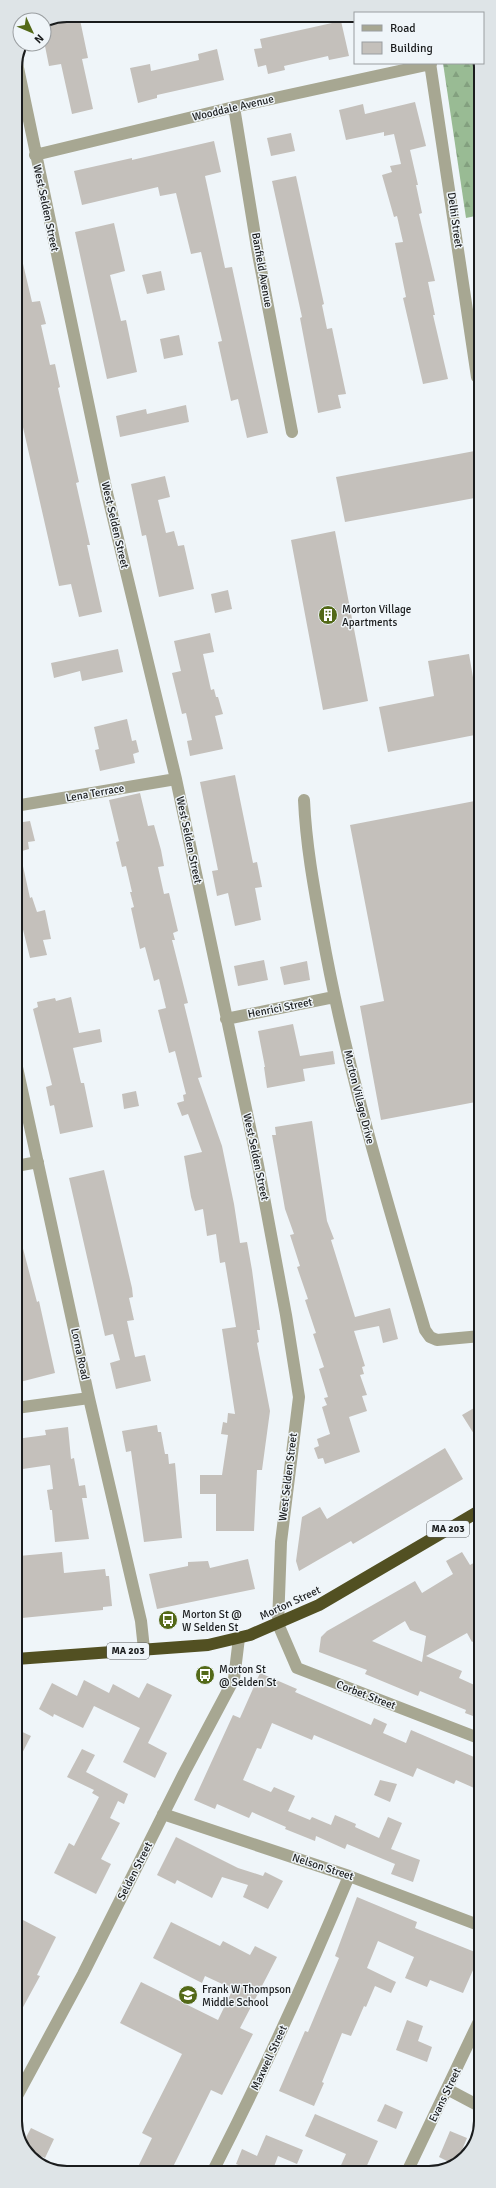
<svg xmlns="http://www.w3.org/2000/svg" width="496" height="2188" viewBox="0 0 496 2188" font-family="Signika,sans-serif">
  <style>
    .forest { fill: url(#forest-firs) }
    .building { fill: #c4c0bb; fill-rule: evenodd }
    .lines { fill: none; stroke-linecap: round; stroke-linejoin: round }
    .street { stroke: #a7a792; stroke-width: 12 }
    .highway { stroke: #525022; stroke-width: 12 }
    .labels { text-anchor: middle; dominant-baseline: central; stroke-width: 3; stroke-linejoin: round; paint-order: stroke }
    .shield { fill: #eff5f9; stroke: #5a5d5f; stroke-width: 1 }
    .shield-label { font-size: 10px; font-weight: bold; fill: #1a1c1d }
    .street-label { font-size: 11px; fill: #1a1c1d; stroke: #eff5f9 }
    .poi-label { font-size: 11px; fill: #1a1c1d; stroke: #eff5f9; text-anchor: start }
    .rim { fill: none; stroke: #1a1c1d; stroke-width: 2 }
  </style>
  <defs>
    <pattern id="forest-firs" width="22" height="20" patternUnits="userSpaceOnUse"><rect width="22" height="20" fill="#99bb94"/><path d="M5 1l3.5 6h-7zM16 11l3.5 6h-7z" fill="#83a07f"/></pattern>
  </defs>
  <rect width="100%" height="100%" fill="#eff5f9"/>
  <path class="forest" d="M443,63H480V215L466,218Z"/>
  <path class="building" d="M67,15H79L88,58L82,59L93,109L72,114L61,64L49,66L44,41V25Z
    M341,21L349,56L329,60L328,56L284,66L285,70L268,74L266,65L258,67L254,49L262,48L260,39Z
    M217,49L224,80L157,95V98L138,103L130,68L150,64L151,71L199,60L198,54Z
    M415,102L426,146L410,150L418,185H416L422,213L419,214L435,281L428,282L435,315H433L448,379L423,384L403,298L406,297L395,243L403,242L397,216L394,217L382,175L392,172L390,166L401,164L394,134L384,136V132L346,140L339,110L363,104L365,114Z
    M291,133L295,151L271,156L267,138Z
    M214,141L221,172L205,176L225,268L232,267L268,433L247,438L238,399L231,401L218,342L222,341L201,252L191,254L176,193L160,196L158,187L82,205L74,171L132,158V160Z
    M296,176L324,304L322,305L327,329L332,328L346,394L338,395L341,408L318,413L300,318L302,317L272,181Z
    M114,223L125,271L110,275L121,321L126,320L137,372L107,379L75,232Z
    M20,251L32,302L40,301L46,324L41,325L50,365L55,364L60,387L58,388L79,482L76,483L90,545H87L102,612L79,617L71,584L59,586L15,392V373L20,372L15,352V252Z
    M161,271L165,290L147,294L142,275Z
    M179,335L183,355L164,359L160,339Z
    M186,405L189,422L120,437L116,416L146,409L147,414Z
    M480,450V497L345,522L336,477Z
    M165,476L170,497L158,500L166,533L174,531L178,546L184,545L194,589L159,597L146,535L142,536L131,484Z
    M335,531L368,701L323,710L291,540Z
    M228,590L232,609L215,613L211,594Z
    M210,633L214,652L203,654L211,690L214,689L216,697H218L223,714L215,716L223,749L190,756L187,741L192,740L186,713L182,714L172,673L181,671L174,641Z
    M118,649L123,672L82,681L80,671L54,678L51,663Z
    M469,654L475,689L480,688V734L388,752L379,707L434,696L428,661Z
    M127,719L132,741L136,740L139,752L133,754L135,763L100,771L95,750L99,749L94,727Z
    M235,775L253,863L257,862L262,887L255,888L261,920L235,926L228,893L217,896L212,871L218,870L200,782Z
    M140,793L148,826L154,825L161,850L164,866L158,867L164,894L169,893L178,931L173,933L175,940H172L188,1003L184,1004L202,1077L198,1078L222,1146L234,1204L240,1243L247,1242L252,1270L260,1330H257L259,1342L257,1343L270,1411L262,1470H257L254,1531H216V1494H200V1475H222L228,1435L221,1434L223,1422L227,1423L228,1413L235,1414L222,1329L236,1327L225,1262L220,1263L216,1234L207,1236L203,1209L195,1211L191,1197L184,1156L202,1152L188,1114L182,1116L177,1103L184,1101L183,1095L186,1094L175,1051L169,1053L158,1010L166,1008L159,979L154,981L145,947L140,949L131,908L134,907L130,892H132L126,866L122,867L116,842L119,841L109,800Z
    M480,800L481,1101L381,1120L360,1006L384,1001L350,825Z
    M15,813H21L23,822L30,821L35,841L28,842L29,849L15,853Z
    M21,857L30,898L32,897L37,912L45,910L51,939L43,940L47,955L30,958L15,897V858Z
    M264,960L268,980L238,986L234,966Z
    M307,961L310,980L284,985L280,967Z
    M71,997L79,1033L100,1029L102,1042L73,1048L81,1083H84L93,1127L60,1134L54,1105L50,1106L46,1087L52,1085L33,1009L38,1007L37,1002L55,998L56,1001Z
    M293,1024L300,1056L333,1051L335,1064L303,1069L305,1081L267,1088L264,1067H265L258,1031Z
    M136,1091L139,1106L124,1109L122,1094Z
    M312,1121L327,1221L334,1239L331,1240L355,1317L390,1308L398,1339L383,1343L379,1326L354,1331L365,1366L362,1367L364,1374L360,1375L367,1395L362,1396L367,1411L349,1417L360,1452L325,1464L323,1458L318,1459L314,1448L319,1446L317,1439L330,1434L322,1407L327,1405L324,1398L328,1397L319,1369L324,1367L313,1334L316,1333L305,1300L308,1299L297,1267L300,1266L290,1235L294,1234L285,1209L272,1135H276L275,1127Z
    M104,1170L132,1288L133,1297L129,1298L134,1320L127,1321L135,1357L145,1355L151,1381L116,1389L110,1363L120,1360L113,1334L105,1336L69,1178Z
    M16,1237H20L37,1302L39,1301L55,1373L16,1383Z
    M481,1404V1445L462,1415Z
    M157,1425L158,1432H161L165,1454H168L169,1464L175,1463L182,1538L144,1542L131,1451L126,1452L122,1431Z
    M68,1427L71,1459L74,1458L79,1486L85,1485L87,1498H82L89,1539L55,1542L52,1510H50L47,1490L53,1489L50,1465L16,1470V1439L46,1435L45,1430Z
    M445,1448L463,1479L353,1544L351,1541L299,1571L296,1561L302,1517L320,1507L327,1519Z
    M62,1552L64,1573L105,1569L106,1576H109L112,1606L103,1607V1610L22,1618L18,1583H21L19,1556Z
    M462,1552L470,1565L481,1559V1636L472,1642L467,1633L426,1656L462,1671L459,1678L481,1688V1719L465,1713L466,1710L420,1691L418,1696L365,1674L367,1670L319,1652L321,1637L327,1631L415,1581L422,1593L453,1574L446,1561ZM405,1621L410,1630L426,1636L422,1662L372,1641Z
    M248,1559L255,1589L157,1609L149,1574L188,1566V1562L208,1561L210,1568Z
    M260,1673L297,1689L295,1692L371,1725L374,1718L387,1724L383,1733L406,1743L411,1730L481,1760V1791L456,1780L454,1784L417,1768L413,1777L314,1735L312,1740L272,1723L261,1749L257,1748L243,1780L271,1792L274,1787L295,1796L288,1811L310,1820L312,1817L331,1825L335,1815L356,1824L355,1827L379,1838L388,1817L402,1823L391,1849L420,1860L413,1882L391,1874L395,1864L347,1844L345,1849L316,1836L315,1841L285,1829L286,1827L252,1812L249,1818L217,1804L215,1809L194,1800L233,1715L240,1718Z
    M84,1680L109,1693L113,1684L139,1698L147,1683L172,1695L148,1743L167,1753L155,1778L123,1762L140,1728L94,1706L83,1728L54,1714L53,1717L39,1709L52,1683L77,1696Z
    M16,1729L31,1736L16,1765Z
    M82,1749L95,1755L86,1772L128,1794L124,1804L118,1801L110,1818L120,1823L101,1859L111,1864L96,1894L54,1873L69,1843L74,1846L99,1797L92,1793L94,1790L67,1777Z
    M380,1780L397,1784L390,1802L374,1795Z
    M176,1837L238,1868L263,1876L265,1872L283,1881L268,1909L243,1897L248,1885L222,1877L212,1898L177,1880L175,1884L157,1875Z
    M357,1897L417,1922L415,1928L480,1954L463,1993L430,1980L427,1987L405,1978L414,1957L378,1941L367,1968L396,1982L391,1993L375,1986L366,2007L364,2006L351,2036L342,2033L322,2082L324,2083L314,2106L279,2091L305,2031L308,2032L339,1958L335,1956Z
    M21,1919L56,1937L37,1975L40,1976L16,2020V1929Z
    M171,1922L220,1946L223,1941L250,1955L255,1946L277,1957L240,2028L253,2034L222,2095L211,2090L170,2173H135L152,2138L142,2133L182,2054L120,2023L141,1982L218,2020L233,1989L205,1976L202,1983L153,1958Z
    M407,2020L423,2026L418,2041L432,2047L427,2062L396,2050Z
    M385,2104L403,2112L396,2129L377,2121Z
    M315,2114L378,2141L364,2172H338L346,2154L305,2136Z
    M31,2128L54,2139L45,2158L26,2149L23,2143Z
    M450,2131L467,2138L457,2162L453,2164L439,2157Z
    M266,2135L303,2150L297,2164L278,2156L272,2172H256L236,2164L242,2149L257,2156Z"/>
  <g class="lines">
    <path class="street" d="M17,63L107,493L176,779L258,1165L286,1315L299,1397L281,1542L278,1624L297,1668L481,1739
      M430,63L477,377
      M234,107L258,254L292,432
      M35,155L234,107L431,64
      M304,800C306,845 314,888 322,932C346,1067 386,1198 425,1330L430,1337L437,1340L481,1336
      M15,806L176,779
      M226,1019L334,997
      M15,1058L89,1398L141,1621L144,1649
      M16,1166L38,1162
      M16,1408L89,1398
      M163,1814L349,1876L481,1926
      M447,2089L481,2107
      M16,2098L83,1974L184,1773L234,1679L239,1638
      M407,2172L481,2017
      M212,2173C262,2075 307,1977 349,1876"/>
    <path class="highway" d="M16,1659L208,1645L250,1635L319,1605L481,1510"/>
  </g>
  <defs>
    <symbol id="building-disc" viewBox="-11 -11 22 22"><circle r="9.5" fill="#536918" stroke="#eff5f9"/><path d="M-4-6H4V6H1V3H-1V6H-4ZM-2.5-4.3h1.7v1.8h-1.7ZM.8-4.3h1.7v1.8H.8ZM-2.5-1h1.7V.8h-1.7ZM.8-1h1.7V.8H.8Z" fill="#fff"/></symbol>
    <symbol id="bus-disc" viewBox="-11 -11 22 22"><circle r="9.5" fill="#536918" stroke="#eff5f9"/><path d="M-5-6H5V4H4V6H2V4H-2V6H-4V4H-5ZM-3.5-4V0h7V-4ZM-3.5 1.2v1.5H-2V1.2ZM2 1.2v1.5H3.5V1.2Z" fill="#fff"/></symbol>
    <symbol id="school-disc" viewBox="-11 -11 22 22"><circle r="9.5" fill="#536918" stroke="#eff5f9"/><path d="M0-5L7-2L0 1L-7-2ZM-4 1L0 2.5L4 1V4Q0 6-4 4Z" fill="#fff"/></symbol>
  </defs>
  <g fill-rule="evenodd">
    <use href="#building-disc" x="317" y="604" width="22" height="22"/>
    <use href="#bus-disc" x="157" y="1609" width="22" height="22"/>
    <use href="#bus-disc" x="194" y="1664" width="22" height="22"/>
    <use href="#school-disc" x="177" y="1984" width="22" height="22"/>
  </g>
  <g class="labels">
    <g class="shield">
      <rect x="427" y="1521" width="42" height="16" rx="3"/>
      <rect x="107" y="1643" width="42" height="16" rx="3"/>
    </g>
    <g class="shield-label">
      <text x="448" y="1529">MA 203</text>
      <text x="128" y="1651">MA 203</text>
    </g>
    <g class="street-label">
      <text transform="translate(233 108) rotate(-13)">Wooddale Avenue</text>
      <text transform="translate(46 208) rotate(78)">West Selden Street</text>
      <text transform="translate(455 220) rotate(82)">Delhi Street</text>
      <text transform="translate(262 270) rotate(80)">Banfield Avenue</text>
      <text transform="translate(115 525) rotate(77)">West Selden Street</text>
      <text transform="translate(95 793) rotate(-10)">Lena Terrace</text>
      <text transform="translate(189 840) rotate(78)">West Selden Street</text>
      <text transform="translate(280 1008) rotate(-11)">Henrici Street</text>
      <text transform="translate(359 1097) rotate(76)">Morton Village Drive</text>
      <text transform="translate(256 1157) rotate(78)">West Selden Street</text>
      <text transform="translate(80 1354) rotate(78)">Lorna Road</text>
      <text transform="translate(288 1477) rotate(-83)">West Selden Street</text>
      <text transform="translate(290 1603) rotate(-25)">Morton Street</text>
      <text transform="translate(366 1695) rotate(21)">Corbet Street</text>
      <text transform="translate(323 1867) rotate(18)">Nelson Street</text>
      <text transform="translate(135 1871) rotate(-63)">Selden Street</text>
      <text transform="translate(269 2058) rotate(-65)">Maxwell Street</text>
      <text transform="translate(445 2095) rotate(-64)">Evans Street</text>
    </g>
    <g class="poi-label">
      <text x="342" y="609">Morton Village<tspan x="342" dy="13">Apartments</tspan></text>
      <text x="182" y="1614">Morton St @<tspan x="182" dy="13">W Selden St</tspan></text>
      <text x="219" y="1669">Morton St<tspan x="219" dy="13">@ Selden St</tspan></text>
      <text x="202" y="1989">Frank W Thompson<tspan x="202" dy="13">Middle School</tspan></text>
    </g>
  </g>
  <path d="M0 0H496V2188H0ZM67 22H429A45 45 0 0 1 474 67V2121A45 45 0 0 1 429 2166H67A45 45 0 0 1 22 2121V67A45 45 0 0 1 67 22Z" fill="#dee4e7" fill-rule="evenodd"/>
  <path class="rim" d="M67 22H429A45 45 0 0 1 474 67V2121A45 45 0 0 1 429 2166H67A45 45 0 0 1 22 2121V67A45 45 0 0 1 67 22Z"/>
  <rect x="354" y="12" width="130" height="52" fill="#eff5f9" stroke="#9a9ea1"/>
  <rect x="362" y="25" width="20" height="6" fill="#a7a792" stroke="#9a9ea1"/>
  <text x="390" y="32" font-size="12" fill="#1a1c1d">Road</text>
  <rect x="362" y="42" width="20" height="12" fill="#c4c0bb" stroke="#9a9ea1"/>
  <text x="390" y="52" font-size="12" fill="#1a1c1d">Building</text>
  <g transform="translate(32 32) rotate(134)"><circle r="19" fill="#eff5f9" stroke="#9a9ea1"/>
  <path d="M0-3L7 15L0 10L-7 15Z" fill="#536918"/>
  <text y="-6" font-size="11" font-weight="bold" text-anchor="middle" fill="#1a1c1d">N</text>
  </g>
</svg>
